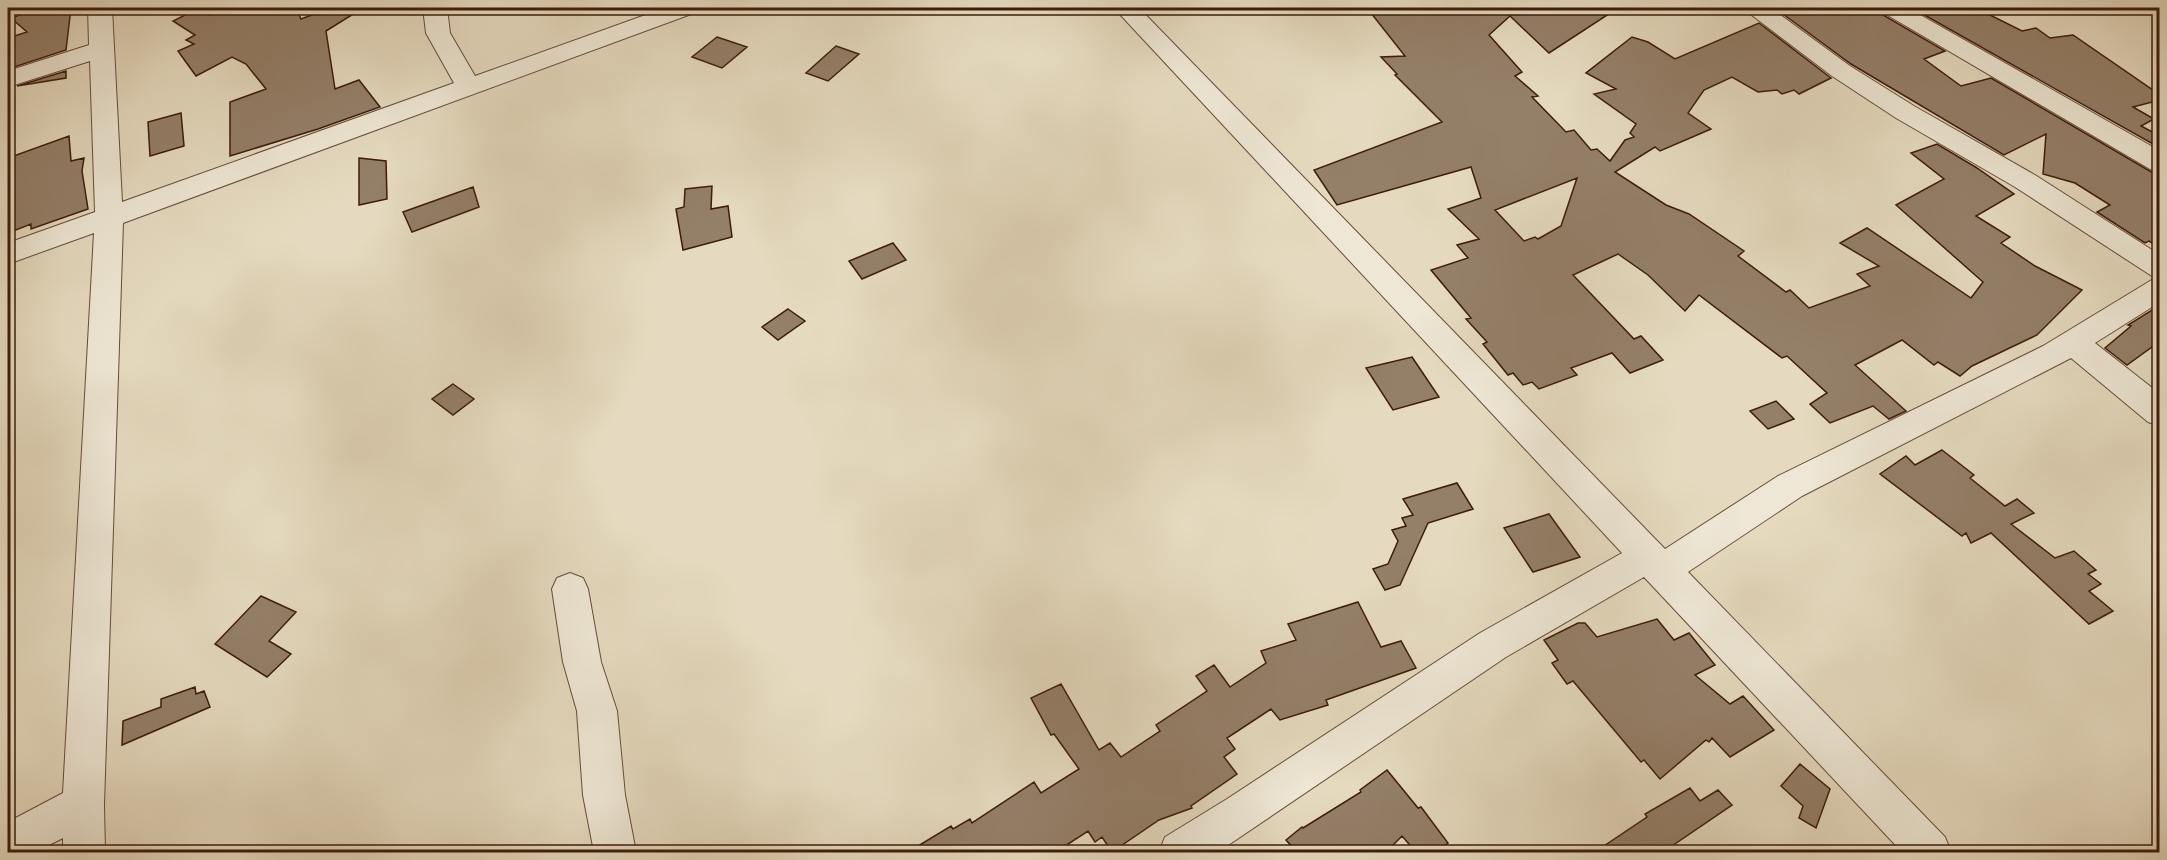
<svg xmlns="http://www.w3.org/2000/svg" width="2167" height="860" viewBox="0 0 2167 860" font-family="Cardo,serif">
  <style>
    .building { fill: #947f69; stroke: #3d1c0b; stroke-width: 1.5; fill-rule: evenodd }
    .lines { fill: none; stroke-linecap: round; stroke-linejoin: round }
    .minor-casing { stroke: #674c38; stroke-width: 2 }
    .minor { fill: #eee7d5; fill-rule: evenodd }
  </style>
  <rect width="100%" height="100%" fill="#e5dabf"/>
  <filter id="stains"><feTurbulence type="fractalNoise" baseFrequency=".00333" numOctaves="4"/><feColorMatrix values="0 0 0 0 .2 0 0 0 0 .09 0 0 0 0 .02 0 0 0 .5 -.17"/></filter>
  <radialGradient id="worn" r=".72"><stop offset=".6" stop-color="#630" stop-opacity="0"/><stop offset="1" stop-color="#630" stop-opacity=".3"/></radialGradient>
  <path class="building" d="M40,8H71L66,50L8,69V38L27,32L11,18Z
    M199,8L210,15L224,8H237L249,13L268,8H296L301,19L330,8H363L326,31L335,89L359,80L380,107L318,129L230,156V102L266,89L246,64L232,57L196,76L178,51L194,44L186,40L195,35L173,21Z
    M1367,8H1618L1549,53L1510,16L1489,35L1522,72L1515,76L1538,96L1532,97L1566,132L1574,130L1591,150L1597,149L1610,161L1625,140L1634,137L1630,133L1636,124L1594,94L1616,89L1586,73L1632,37L1648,42L1675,59L1759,23L1831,78L1799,94L1794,90L1782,94L1777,90L1758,92L1732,77L1704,90L1688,113L1711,129L1660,151L1655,147L1615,172L1666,205L1689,214L1744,251L1738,256L1786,292L1790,290L1809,308L1870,286L1857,274L1879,266L1840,243L1867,228L1971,298L1983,282L1896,205L1944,179L1911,153L1937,144L1977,168L2014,194L1976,216L2010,237L2001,243L2035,266L2082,290L2037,335L1972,366L1960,376L1938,362L1934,365L1902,340L1855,365L1906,411L1889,419L1873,406L1830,423L1810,404L1827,393L1787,356L1782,358L1699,295L1685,311L1648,275L1618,254L1573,275L1634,339L1641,336L1663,360L1630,373L1612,353L1571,368L1577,375L1539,389L1532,382L1523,385L1513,373L1508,375L1483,344L1487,342L1466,319L1471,318L1431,270L1468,258L1457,245L1479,239L1448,209L1481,198L1471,167L1337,205L1314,170L1442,122L1395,75L1397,74L1381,57L1405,56ZM1577,178L1561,226L1538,239L1535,237L1524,241L1495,210Z
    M1798,8H1878L1883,15L1945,51L1924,59L1961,86L1991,78L2160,177V248L2149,241L2145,243L2097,212L2110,205L2075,183L2043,174L2046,134L2004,155L1851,64L1783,14Z
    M1912,8H1976L2022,31L2036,28L2050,38L2073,35L2160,95V100L2133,107L2154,119L2141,126L2160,136V148Z
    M717,37L747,47L722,68L692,57Z
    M836,46L859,54L828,81L806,73Z
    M66,71V78L17,86Z
    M181,113L184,146L150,156L148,122Z
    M69,136L71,161L84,158L82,171L88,209L31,229V224L8,233V158Z
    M359,158L386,161L387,199L359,205Z
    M712,186L711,209L728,206L732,237L683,250L676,209L684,207L685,189Z
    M473,187L479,207L412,232L403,212Z
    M893,243L906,260L862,279L849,261Z
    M2160,305V341L2127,365L2105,348L2131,326L2128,325Z
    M788,309L805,321L778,340L762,327Z
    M1412,357L1439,397L1393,410L1366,368Z
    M453,384L474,399L453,415L432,399Z
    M1776,401L1794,419L1768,429L1750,411Z
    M1942,450L1974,475L1970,478L2005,506L2017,499L2034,513L2011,524L2055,558L2074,551L2096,570L2088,574L2101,584L2089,591L2113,611L2089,624L1991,533L1971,543L1966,533L1962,536L1880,474L1906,456L1915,465Z
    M1457,483L1473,509L1428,523L1400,585L1385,590L1373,569L1388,564L1398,541L1392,530L1406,526L1402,518L1413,515L1403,499Z
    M1549,514L1580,557L1533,572L1504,528Z
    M261,596L296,612L269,641L291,654L267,677L215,644Z
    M1358,602L1381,647L1401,641L1416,668L1326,700L1328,705L1280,720L1271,709L1227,738L1235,749L1224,757L1237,774L1191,806L1192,808L1159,820L1112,852L1102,837L1095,842L1088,831L1056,852H908L951,826L953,829L970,819L972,823L1034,782L1041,793L1079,769L1054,734L1051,735L1031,698L1061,684L1099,750L1110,743L1121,757L1160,731L1156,725L1207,691L1196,676L1214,665L1230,687L1266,663L1261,651L1296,640L1288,624Z
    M1657,619L1674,640L1689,633L1715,665L1695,675L1730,704L1743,696L1774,730L1730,757L1712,738L1709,742L1706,740L1660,779L1644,760L1641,762L1573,681L1567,684L1552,663L1558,660L1544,640L1578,623H1585L1597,637Z
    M195,687L196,694L204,691L210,707L122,745L123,721L161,707V699Z
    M1800,764L1830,789L1816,828L1799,818L1803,806L1781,786Z
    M1387,770L1418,808L1421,807L1448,843L1436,852H1416L1402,836L1386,852H1297L1286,840L1302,827L1303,828L1361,792L1360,790Z
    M1690,788L1700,801L1718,790L1732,805L1663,852H1595L1647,817L1645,814Z"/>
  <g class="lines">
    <defs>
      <path id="minor" d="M8,8H27L23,13L8,17Z
        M88,8H112L122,202L454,83L426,33L423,8H447L450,33L475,76L665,8H698L694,13L123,223L104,805L105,852H63V838L35,852H8V822L63,793L94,233L8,264V243L95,212L90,61L8,87V71L89,45Z
        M1114,8H1139L1665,549L1778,476L2043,346L2155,278L2015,187L1896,118L1832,76L1749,13L1745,8H1771L1850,66L1914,106L2035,175L2160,255V302L2095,343L2160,394V426L2148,422L2071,358L1802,496L1688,572L1945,837L1951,852H1902L1644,577L1506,657L1218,852H1159L1165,837L1227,799L1480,633L1622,553Z
        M1880,8H1908L2160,151V172L2150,169L1884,13Z
        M570,573L583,578L588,589L601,662L617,711L625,795L636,852H594L583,795L577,711L563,662L552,589L557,578Z"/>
    </defs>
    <use href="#minor" class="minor-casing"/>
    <use href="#minor" class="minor"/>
  </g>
  <rect width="2167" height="860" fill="none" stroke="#e5dabf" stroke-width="30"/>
  <rect x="9" y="9" width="2149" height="842" fill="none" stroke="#3d1c0b" stroke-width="3"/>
  <rect x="15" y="15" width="2137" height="830" fill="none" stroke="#3d1c0b" stroke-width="1.5"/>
  <rect width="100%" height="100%" filter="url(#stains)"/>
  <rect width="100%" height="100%" fill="url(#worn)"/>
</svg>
